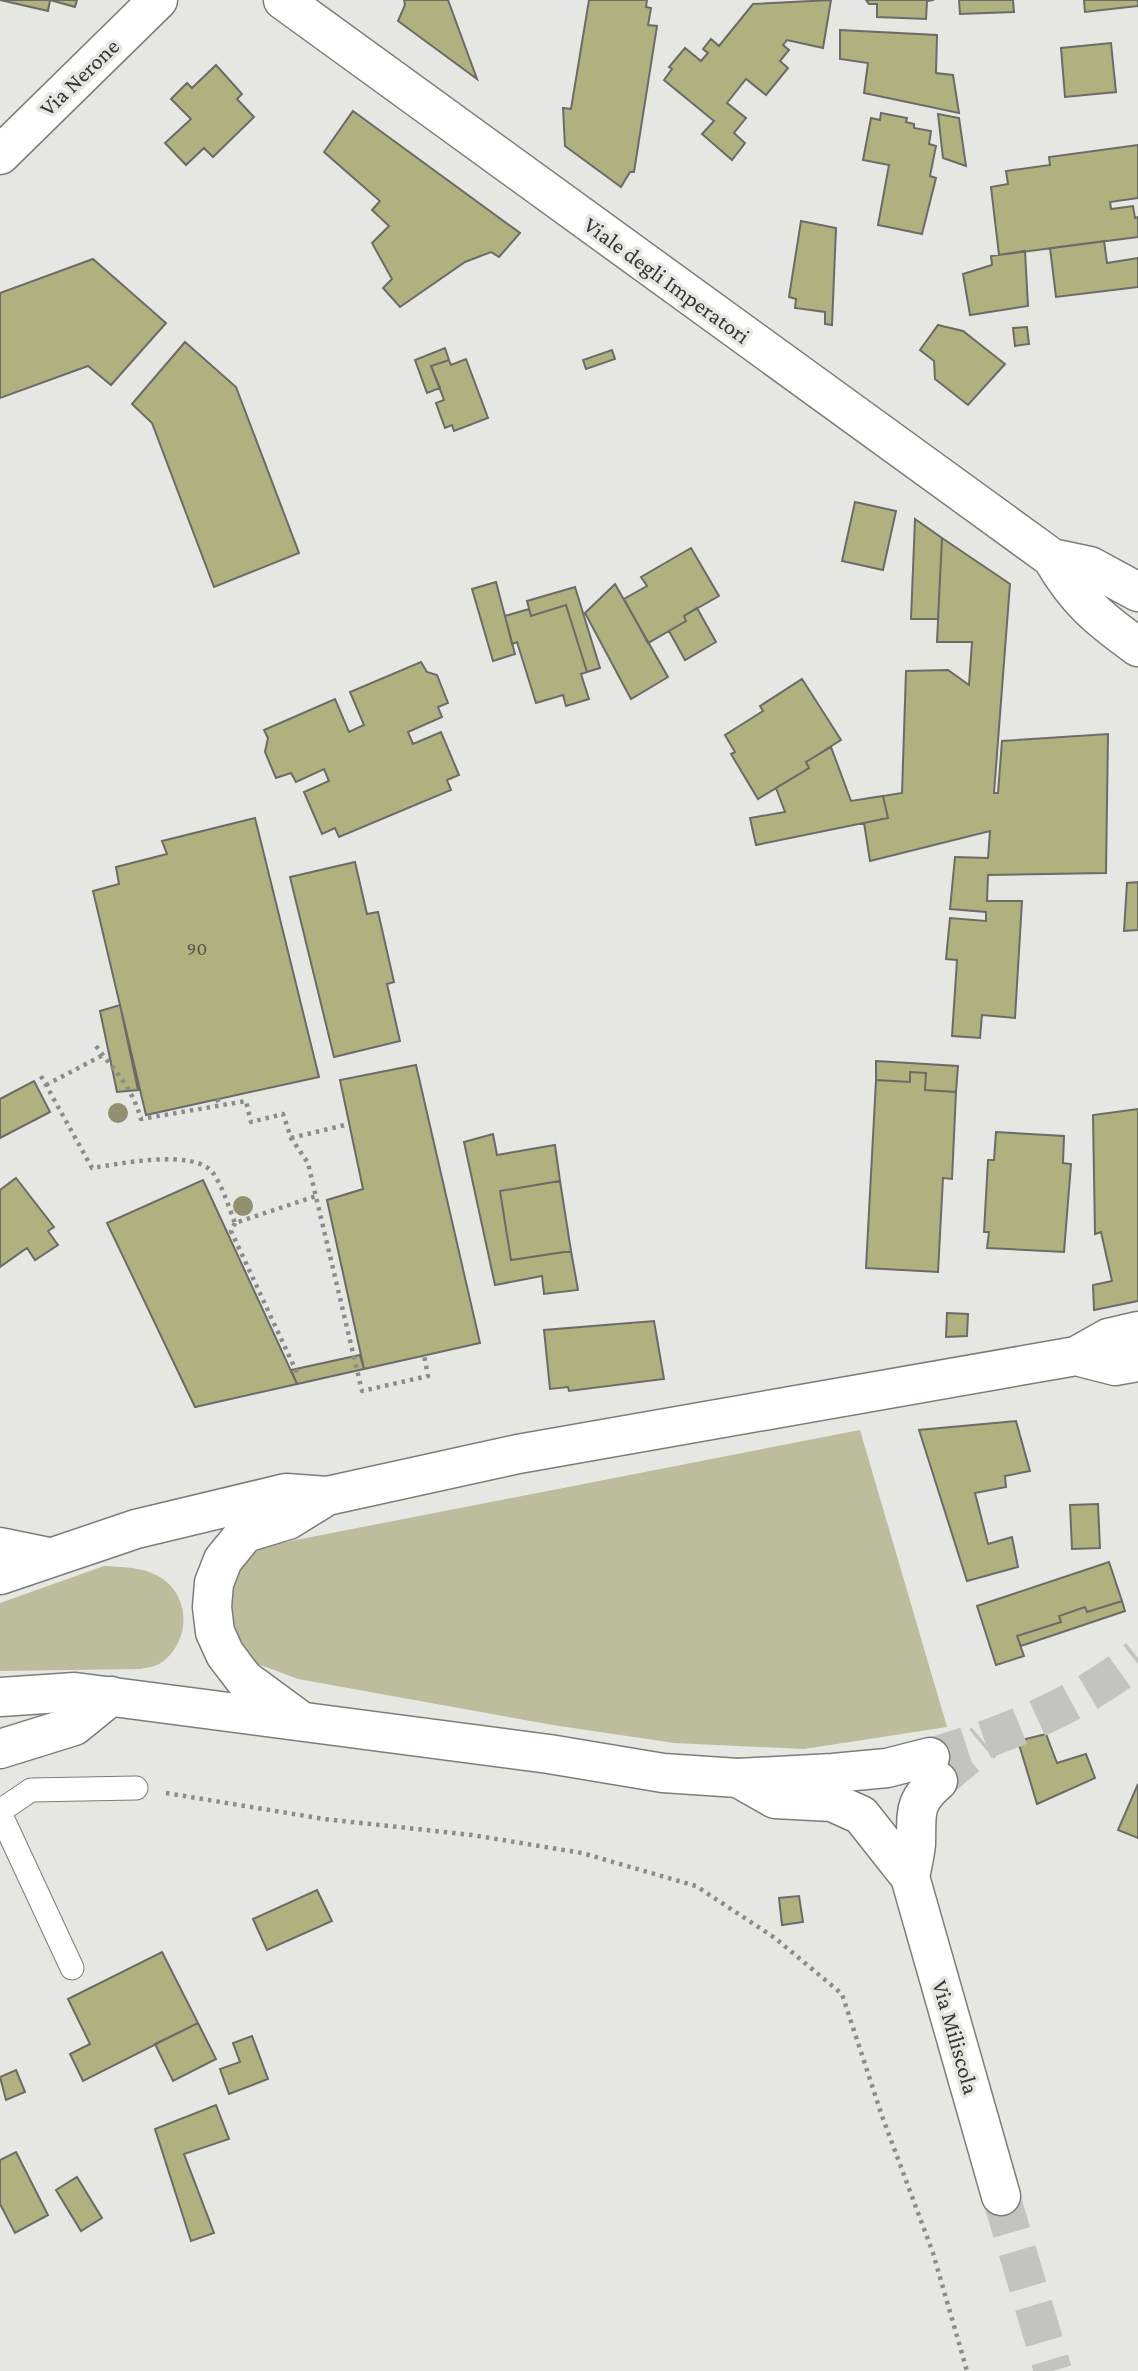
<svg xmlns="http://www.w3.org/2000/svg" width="1138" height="2371" viewBox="0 0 1138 2371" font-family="'Crimson Pro',serif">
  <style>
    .green { fill: #bbbd9c }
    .building { fill: #afb17f; stroke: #6b6b68; stroke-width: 2 }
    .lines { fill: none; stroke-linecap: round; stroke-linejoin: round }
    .secondary-tunnel { stroke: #c3c3c0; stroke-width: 38; stroke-dasharray: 38 19; stroke-linecap: butt }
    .primary-tunnel { stroke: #c3c3c0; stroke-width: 38; stroke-dasharray: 38 19; stroke-linecap: butt }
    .lane-casing { stroke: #7c7c79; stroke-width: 25 }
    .street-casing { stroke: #7c7c79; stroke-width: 41 }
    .secondary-casing { stroke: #7c7c79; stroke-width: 41 }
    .primary-casing { stroke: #7c7c79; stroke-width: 41 }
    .highway-casing { stroke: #7c7c79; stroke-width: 41 }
    .path { stroke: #8c8c8a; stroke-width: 4.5; stroke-dasharray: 3.5 5; stroke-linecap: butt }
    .lane { stroke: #fff; stroke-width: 23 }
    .street { stroke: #fff; stroke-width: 38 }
    .secondary { stroke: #fff; stroke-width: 38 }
    .primary { stroke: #fff; stroke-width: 38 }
    .highway { stroke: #fff; stroke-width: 38 }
    .tree { fill: #919170 }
    .labels { text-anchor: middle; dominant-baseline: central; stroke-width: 7; stroke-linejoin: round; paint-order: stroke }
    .number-label { font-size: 19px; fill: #555648 }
    .street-label { font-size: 23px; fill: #373736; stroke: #e6e6e3 }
  </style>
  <rect width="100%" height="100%" fill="#e6e6e3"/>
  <path class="green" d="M860,1430L947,1727L804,1749L674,1743L553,1725L298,1679L253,1662L236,1640L230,1620L233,1574L247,1558L265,1546Z
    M104,1566C122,1567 142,1567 158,1576C191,1594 192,1641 161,1663C156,1666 147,1668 140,1669L0,1671V1603Z"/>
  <path class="building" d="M0,0H50L48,11Z
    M50,0H77L75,7Z
    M404,0H448L477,79L398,21L405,5Z
    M589,0H647L646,7L651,8L648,25L657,26L634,172H630L621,187L565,146L563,108L571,109Z
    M831,0L823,48L787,40L783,45L789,50L780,61L788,68L766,95L746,79L727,103L746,118L734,133L745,143L732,160L702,134L714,121L664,80L672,69L669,67L685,48L701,61L708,53L703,49L711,39L719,46L753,4Z
    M866,0H934L927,1L926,19L877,17V4H869Z
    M959,0H1013L1014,12L960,14Z
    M1084,0H1138V6L1085,12Z
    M840,30L937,35L936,73L953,75L959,113L864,93L868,63L840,59Z
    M1111,43L1116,92L1065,97L1061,48Z
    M216,65L242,94L237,99L254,117L213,157L204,148L186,165L165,143L191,119L171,99L187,83L192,88Z
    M353,111L520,233L499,257L491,252L465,262L400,307L383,288L392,279L372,243L389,226L372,210L380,201L324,152Z
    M881,113L907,118L906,122L914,124V128L931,131L929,144L936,146L930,176L936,178L922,234L878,225L889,165L863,160L871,118L880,120Z
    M938,114L959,118L966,166L943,158Z
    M1138,145V198L1110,202L1111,209L1133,206L1135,218L1138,217V237L999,255L991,187L1008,184L1006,171L1050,165L1049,157Z
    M801,221L836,228L832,325L825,324V312L795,308L796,299L789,297Z
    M1104,241L1107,263L1138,258V287L1056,297L1050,248Z
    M1025,251L1028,306L970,315L963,274L992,265L991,256Z
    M93,259L166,323L111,385L88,366L0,398V293Z
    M938,325L963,331L1005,364L968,405L935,379L934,361L920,350Z
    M1027,327L1029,344L1015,346L1013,328Z
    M185,342L236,387L299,553L214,587L152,423L132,404Z
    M445,348L449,360L431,366L440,388L427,393L415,360Z
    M612,350L615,359L586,369L583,360Z
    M466,359L488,418L454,431L452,425L445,428L436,403L444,400L431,366L449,360L451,365Z
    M855,502L896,511L883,570L842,561Z
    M915,519L942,538L938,619H911Z
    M942,538L1010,584L994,793H998L1002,741L1108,734L1106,873L988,875L987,901H1022L1015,1018L982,1015L980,1038L952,1036L957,960L946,959L950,918L986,921V912L950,909L955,857L988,858L990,831L870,861L864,823L888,818L883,796L902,793L906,671L948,670L969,685L972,642H937Z
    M691,548L719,596L684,616L686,621L648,643L624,599L647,586L641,577Z
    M496,582L515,654L493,661L472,589Z
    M615,584L668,677L631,699L585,613Z
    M575,587L600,668L587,672L566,605L531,616L527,601Z
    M566,605L587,672L581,674L589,699L566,706L563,695L536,703L517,642L512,644L505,616L529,609L531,616Z
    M697,608L716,642L685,660L669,631L686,621L684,616Z
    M421,662L427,672L437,675L448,703L438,707L442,717L408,732L413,744L441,732L459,775L447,780L451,790L339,837L335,828L322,834L304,792L329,781L324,769L296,782L291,773L276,778L265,752L268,738L264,730L335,699L349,732L364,725L350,692Z
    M802,679L841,740L806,762L809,768L758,799L731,754L735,752L725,735L763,711L760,706Z
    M831,747L851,801L883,796L888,818L756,845L750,818L785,812L776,788L809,768L806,762Z
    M255,818L319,1077L146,1115L93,891L119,884L116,867L167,854L162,841Z
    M355,862L367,914L378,912L394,982L387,984L400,1041L334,1057L290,877Z
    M1138,882V930L1124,931L1127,883Z
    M120,1005L138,1090L117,1092L100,1011Z
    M876,1061L958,1066L956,1092L925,1090L926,1073L910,1072V1082L876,1080Z
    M416,1065L480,1343L364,1369L327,1200L363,1189L340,1080Z
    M910,1072L926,1073L925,1090L956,1092L952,1179L943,1178L938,1272L866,1268L876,1080L910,1082Z
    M34,1081L50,1112L0,1138V1099Z
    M1138,1109V1301L1094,1310L1093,1285L1112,1281L1101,1232L1095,1234L1093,1115Z
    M996,1132L1064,1136L1063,1163L1071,1164L1064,1252L987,1248L989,1232H984L988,1160H994Z
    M493,1134L497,1155L555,1145L560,1181L500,1191L511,1260L571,1251L578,1290L544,1294L542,1276L495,1285L464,1142Z
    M16,1178L54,1227L48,1231L58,1245L35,1260L27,1248L0,1267V1190Z
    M203,1180L297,1384L195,1407L107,1223Z
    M560,1181L571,1251L511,1260L500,1191Z
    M947,1313L968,1314L967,1336L946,1337Z
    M654,1321L664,1379L569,1391L568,1387L550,1389L544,1330Z
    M360,1355L364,1369L297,1384L291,1370Z
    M1016,1421L1030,1471L1005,1476L1006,1487L975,1493L988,1544L1012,1537L1018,1567L967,1581L919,1430Z
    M1098,1504L1100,1548L1072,1549L1070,1505Z
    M1109,1562L1122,1601L1087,1612L1085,1607L1059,1616L1061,1622L1017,1636L1024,1656L996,1665L977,1606Z
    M1122,1601L1125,1611L1021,1646L1017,1636L1061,1622L1059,1616L1085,1607L1087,1612Z
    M1046,1734L1057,1763L1086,1754L1095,1778L1037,1804L1018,1741Z
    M1138,1784V1838L1118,1830Z
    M317,1890L332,1921L267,1950L253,1919Z
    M799,1896L803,1922L782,1925L779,1898Z
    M162,1952L198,2023L83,2081L70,2054L90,2044L68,1999Z
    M198,2023L216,2059L173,2081L155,2044Z
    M252,2036L268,2079L229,2094L220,2069L240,2062L233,2043Z
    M16,2070L25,2092L6,2100L0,2077Z
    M216,2105L229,2139L184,2154L214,2233L191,2241L155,2129Z
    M16,2152L48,2215L15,2233L0,2204V2160Z
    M77,2177L102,2218L81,2231L56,2190Z"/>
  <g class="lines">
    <path class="secondary-tunnel" d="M938,1781L984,1742
      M1001,2196L1053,2371"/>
    <path class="primary-tunnel" d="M930,1757C1004,1736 1078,1706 1138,1658"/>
    <defs>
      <path id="lane" d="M0,1811L31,1790L136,1788
        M0,1813L72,1968"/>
      <path id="street" d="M0,1749L74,1726L111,1696"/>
      <path id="secondary" d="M283,0L1052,558L1090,566L1138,592
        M0,155L158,0
        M1052,558C1076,600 1099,619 1138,647
        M738,1778L775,1799L832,1802L861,1815L910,1877L1001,2196
        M910,1877C912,1867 915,1855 916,1844C917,1814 912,1803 938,1781"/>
      <path id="primary" d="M1076,1356L1108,1338L1138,1331
        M0,1575L136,1529L286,1493L327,1496L518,1454L1076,1356L1115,1366L1138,1362
        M0,1697L75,1692L549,1754L663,1773L738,1778L833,1773L887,1768L930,1757
        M301,1721L244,1679L225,1654L215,1632L212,1607L214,1583L223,1560L245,1533L288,1520L322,1499"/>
      <path id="highway" d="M0,1547L49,1557"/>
    </defs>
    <use href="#lane" class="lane-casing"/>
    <use href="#street" class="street-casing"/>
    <use href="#secondary" class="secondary-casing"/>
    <use href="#primary" class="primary-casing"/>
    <use href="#highway" class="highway-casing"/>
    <path class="path" d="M96,1046C116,1073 131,1085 141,1119L246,1101L251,1122L283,1114L291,1138L308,1163L362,1391L428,1376L424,1355
      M41,1076L92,1168C118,1164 195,1148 213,1173C223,1187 229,1208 235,1223L316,1196
      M46,1085L103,1055
      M217,1099L220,1106
      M291,1138L349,1124
      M235,1223L231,1231L298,1375
      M166,1793L324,1819L472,1835L582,1853L696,1886L775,1938L842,1994L882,2116L933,2253L967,2371"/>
    <use href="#lane" class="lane"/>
    <use href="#street" class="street"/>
    <use href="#secondary" class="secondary"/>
    <use href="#primary" class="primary"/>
    <use href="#highway" class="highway"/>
  </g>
  <g class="tree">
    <circle cx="118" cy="1113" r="10"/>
    <circle cx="243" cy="1206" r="10"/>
  </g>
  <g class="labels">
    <g class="number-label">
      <text x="197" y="948">90</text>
    </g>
    <g class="street-label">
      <text transform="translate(79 77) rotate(-44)">Via Nerone</text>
      <text transform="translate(667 280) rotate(36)">Viale degli Imperatori</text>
      <text transform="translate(956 2037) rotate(74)">Via Miliscola</text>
    </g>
  </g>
</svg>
